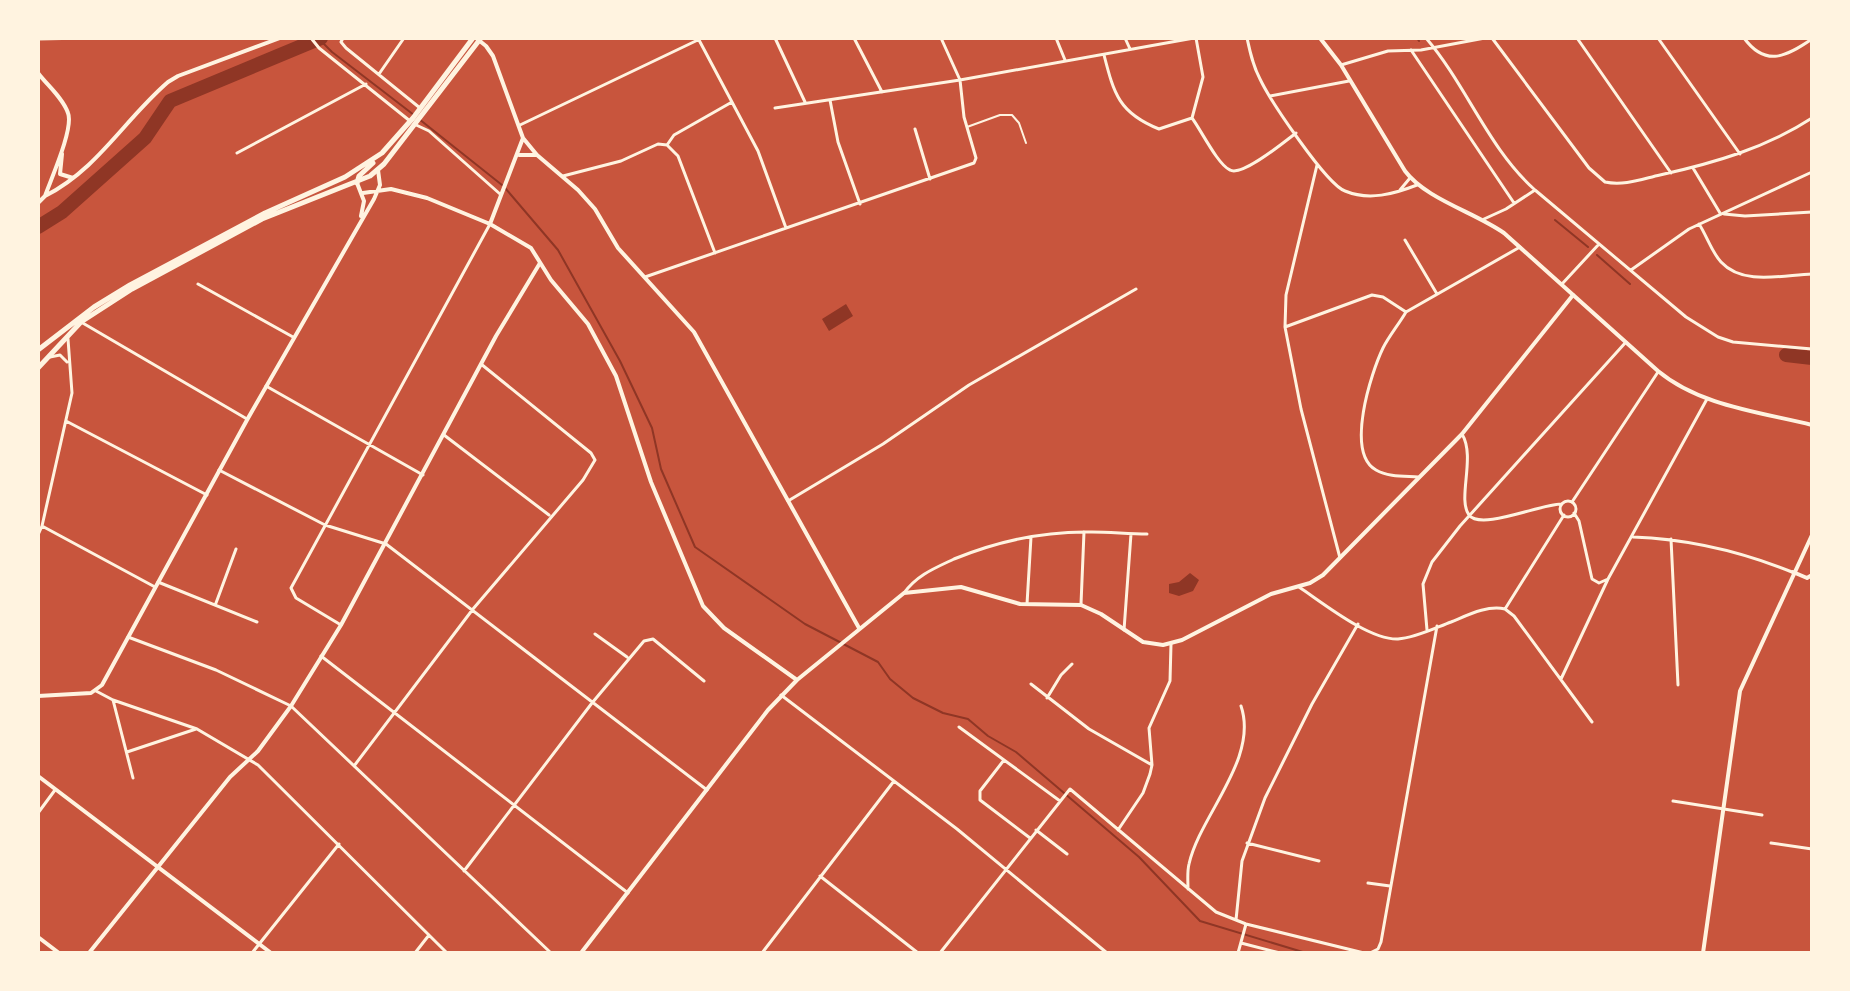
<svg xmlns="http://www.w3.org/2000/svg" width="1850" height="991" viewBox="0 0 1850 991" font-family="Cabin,sans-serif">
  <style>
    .water { fill: #8f3625 }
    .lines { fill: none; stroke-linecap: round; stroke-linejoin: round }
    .stream { stroke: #8f3625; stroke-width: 2 }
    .river { stroke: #8f3625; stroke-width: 14 }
    .service { stroke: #fff3e0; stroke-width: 2 }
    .minor { stroke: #fff3e0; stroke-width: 3 }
    .tertiary { stroke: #fff3e0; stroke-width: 4 }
    .secondary { stroke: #fff3e0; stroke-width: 4 }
    .primary { stroke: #fff3e0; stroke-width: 5 }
  </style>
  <rect width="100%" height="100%" fill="#c8553d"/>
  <path class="water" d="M846,304L853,316L829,331L822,319Z
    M1190,573L1199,580L1193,591L1179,596L1169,593V584L1179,582Z"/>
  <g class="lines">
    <path class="stream" d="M1417,38L1419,41
      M320,40L332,52L414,115
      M419,119L502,185
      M506,189L558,250L620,361L652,428L661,469L695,547L805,624L878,662L890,679L913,698L943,713L968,719L988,736L1016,752L1139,857L1200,921L1306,953
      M1555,220L1588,247
      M1597,255L1630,284"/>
    <path class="river" d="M38,227L62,212L145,138L170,101L321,38
      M1786,355L1812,358"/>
    <path class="service" d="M967,127L1000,115H1012L1019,123L1026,143"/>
    <path class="minor" d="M311,38L319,48L410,121
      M343,38L341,42L346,48L420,108
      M775,38L805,102
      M854,38L882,92
      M1056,38L1065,60
      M1125,38L1130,49
      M1247,38C1250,52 1253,66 1260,79C1270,100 1326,184 1345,191C1369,201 1394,194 1417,185
      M1426,38C1467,86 1488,148 1535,190L1506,209L1484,219
      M1492,38L1589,168L1605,182C1624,186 1642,179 1660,175C1714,163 1766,148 1812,118
      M1577,38L1671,173
      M1658,38L1740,154
      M1744,38C1766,68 1787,56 1812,39
      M38,39L86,38
      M699,40L758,151L786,228
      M1411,50L1514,203
      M1104,55C1114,94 1119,113 1159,129L1192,118C1201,130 1218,165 1230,170C1242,177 1284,142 1296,133
      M1341,65L1388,51L1421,50L1485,38
      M379,74L404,38
      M1270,96L1349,81
      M830,100L838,142L860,204
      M775,108L960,80L1194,38
      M1192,118L1203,77L1196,38
      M414,124L429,131L500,194
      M520,125L702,38
      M915,129L930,179
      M667,145L678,156L715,253
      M667,145L674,135L732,102
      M237,153L366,84
      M1317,165L1286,295L1285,327L1301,409L1340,558
      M1693,168L1720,213
      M563,176L621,161L658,144L667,145
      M1400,190L1410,178
      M1535,190L1686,317L1718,337L1733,342L1812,349
      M1724,214L1745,216L1812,212
      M1699,224C1707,236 1711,251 1721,262C1743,286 1783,275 1812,274
      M1405,240L1437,294
      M1631,270L1689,229L1812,172
      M645,277L974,163L976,158L964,117L960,80L941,38
      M198,284L293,337
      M1562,284L1599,244
      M1406,312L1520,247
      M81,322L247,419
      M1285,327L1372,295L1383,297L1406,312C1399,324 1389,336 1383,348C1371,373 1345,453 1376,470C1388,477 1405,476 1418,477
      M50,357L60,355L67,362
      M266,386L423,475
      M66,421L207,495
      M1462,434C1476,457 1457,499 1469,515C1481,531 1543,503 1562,504
      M444,435L549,515
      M219,470L325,525L386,544L707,790
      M788,501L883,444L969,385L1136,289
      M1560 509a8 8 0 1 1 16 0a8 8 0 1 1-16 0Z
      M1572,502L1658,372
      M1574,513L1579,521L1592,579L1599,583L1608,579
      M42,526L155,587
      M38,535L42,526L72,393L68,339
      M1633,537C1689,539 1740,551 1792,572
      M1671,539L1678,685
      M158,582L257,622
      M1299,587C1323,603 1369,640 1398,639C1415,638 1435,628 1451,622C1468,615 1487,605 1505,609L1514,616L1592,722
      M904,593C917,575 935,568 954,559C998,541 1045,531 1092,532C1110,532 1129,534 1147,534
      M216,603L236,549
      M1027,604L1031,537
      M1081,604L1084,532
      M1505,609L1564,515
      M341,625L296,598L291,588L490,224
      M1124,630L1131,534
      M1427,630L1423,584L1432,562L1460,526L1626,342
      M595,634L627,657
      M128,637L216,670L291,706L551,953
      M321,656L628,893
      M1561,679L1608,579L1707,399
      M1031,684L1089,729L1152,765
      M96,691L113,700L197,729L258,765L447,953
      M781,695L957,829L1107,953
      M1047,698L1061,675L1072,664
      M113,700L133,778
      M959,727L1060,801
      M127,752L196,729
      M1004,760L980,791V800L1030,838
      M354,766L473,609L583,480L595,460L591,453L481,364
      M1673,801L1762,815
      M38,813L55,790
      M1036,830L1067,854
      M1118,830L1143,793L1150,774L1152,765L1149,728L1170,681L1171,644
      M1247,843L1319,861
      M1771,843L1812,849
      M464,871L592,703L644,641L653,639L704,681
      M820,876L918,953
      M1368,883L1390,886
      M1188,889C1188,880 1187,872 1189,864C1200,815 1259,759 1241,706
      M1236,920L1242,861L1265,798L1312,704L1358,624
      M1241,943L1280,953
      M252,953L339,844
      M415,953L429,935
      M762,953L894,781
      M940,953L1070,789L1216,912L1246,924L1364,953
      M1238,953L1246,924
      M1370,953L1378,949L1381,942L1437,626"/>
    <path class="tertiary" d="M476,38L486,46L493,56L523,138L537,155L578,190L595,209L618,248L694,332L859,628
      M38,73C47,85 63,98 68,113C74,128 51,179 45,196L38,203
      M62,154L60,174L73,178
      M519,155H537
      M357,183L364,201L361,216
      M363,193L391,189L427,198L490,224L531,248L551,280L588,324L616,376L651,482L703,606L724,628L797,680
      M45,196C98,169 124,120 168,82L178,76L280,38
      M490,224L523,138
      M1793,572L1807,578L1812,575
      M38,696L91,693L102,685L247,420L374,199L380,185L378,170
      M89,953L230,777L258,751L291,706L341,625L496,336L540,263
      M581,953L768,710L797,680L904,593L961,587L1020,604L1081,605L1101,614L1143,642L1163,645L1182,640L1271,594L1310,583L1323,575L1462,434L1573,295
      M1703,953L1740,691L1812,535"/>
    <path class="secondary" d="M1320,38L1341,65L1405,171C1426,199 1474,212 1504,233L1658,371C1700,406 1760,412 1812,425
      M38,776L271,953
      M38,937L59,953"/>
    <path class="primary" d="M357,183L359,176L373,163
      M38,350L94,307L130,285L265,213L345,177L382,153L413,118L473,38
      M38,368L81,322L132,289L262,219L370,176L384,164L481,38"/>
  </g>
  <rect width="1850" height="991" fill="none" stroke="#fff3e0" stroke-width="80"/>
</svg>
